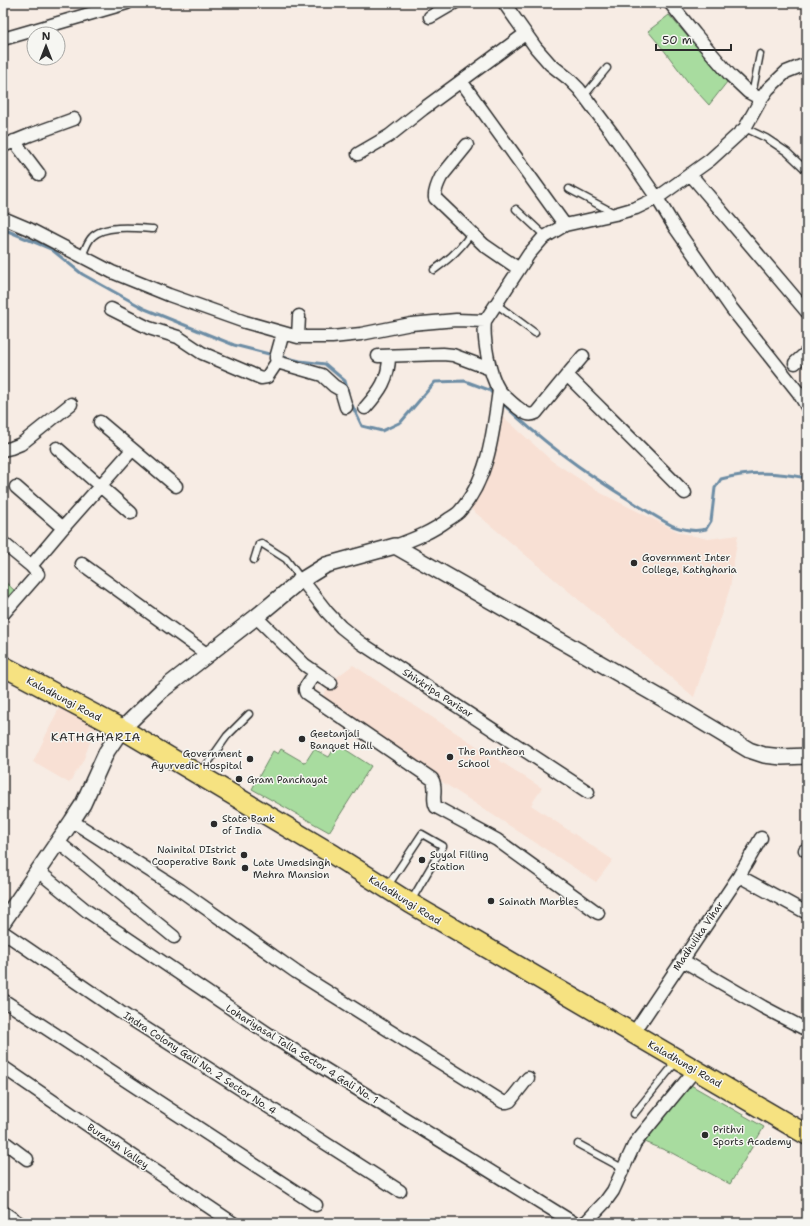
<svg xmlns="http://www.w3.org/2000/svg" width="810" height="1226" viewBox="0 0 810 1226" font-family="'Shantell Sans',sans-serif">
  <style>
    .built { fill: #f8e0d4 }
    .green { fill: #a8dc9f; stroke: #6a8465 }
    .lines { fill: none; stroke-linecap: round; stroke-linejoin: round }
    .stream { stroke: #6d8da5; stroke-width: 3 }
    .service-casing { stroke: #2b2b2b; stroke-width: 9 }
    .minor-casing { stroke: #2b2b2b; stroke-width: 15 }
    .tertiary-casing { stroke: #2b2b2b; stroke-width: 18 }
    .primary-casing { stroke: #2b2b2b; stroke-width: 22 }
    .service { stroke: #f6f6f2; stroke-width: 6 }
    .minor { stroke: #f6f6f2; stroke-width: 12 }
    .tertiary { stroke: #f6f6f2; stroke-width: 15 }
    .primary { stroke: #f6e281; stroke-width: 19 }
    .poi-dot { fill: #2b2b2b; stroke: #f6f6f2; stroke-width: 1.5 }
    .labels { text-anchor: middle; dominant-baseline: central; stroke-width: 3; stroke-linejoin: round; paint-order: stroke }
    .poi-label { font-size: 10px; fill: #2b2b2b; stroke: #f6f6f2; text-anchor: start }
    .street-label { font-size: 10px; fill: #2b2b2b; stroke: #f6f6f2 }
    .quarter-label { font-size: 12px; letter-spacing: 1px; fill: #2b2b2b; stroke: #f6f6f2 }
  </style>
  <rect width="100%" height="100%" fill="#f7ece4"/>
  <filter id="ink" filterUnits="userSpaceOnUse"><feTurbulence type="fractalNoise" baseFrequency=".025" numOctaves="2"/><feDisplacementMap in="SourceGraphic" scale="8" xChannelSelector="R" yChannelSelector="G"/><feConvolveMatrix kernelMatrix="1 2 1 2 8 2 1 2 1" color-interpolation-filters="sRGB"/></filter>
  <g filter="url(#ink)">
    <path class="built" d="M498,412L552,461L601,493L681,533L708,539L738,535L730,588L694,697L471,509L486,478Z
      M353,665L447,727L542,788L531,805L613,860L596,882L453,789L320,700L333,680Z
      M59,708L96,726L83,761L69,783L33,762Z"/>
    <path class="green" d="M669,15L727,82L709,105L688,82L663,49L648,31Z
      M3,580L14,590L3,602Z
      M337,744L371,766L329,832L252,789L273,751L278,754L281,749L305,763L314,749L329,757Z
      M689,1084L764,1127L730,1184L672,1153L645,1142Z"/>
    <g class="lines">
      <path class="stream" d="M3,229L51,249L82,274L145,309L234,345L273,355
        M279,356L300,361L325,364L345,381L348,392
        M501,402C540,440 585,473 631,501C645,510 659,519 673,526C684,530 695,532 706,529L711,521L715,488L721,479C751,471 777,472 807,478
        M351,403L362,426L382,431L401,422L435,382L465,381L489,390L494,395"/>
      <defs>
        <path id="service" d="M752,95L760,54
          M584,96L607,68
          M745,128L766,138L787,152L807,171
          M569,189L614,213
          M516,209L545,236
          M82,256C85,250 87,242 92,237C104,224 138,228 153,229
          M434,270C448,260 462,248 471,233
          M496,304L535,333
          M254,560L259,544L261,543L286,559L302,580
          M201,773L227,736L249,714
          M387,887L422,834L443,846L411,901
          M634,1114L676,1062
          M578,1144L624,1169"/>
        <path id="minor" d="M504,3L536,48L550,64L569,79L579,89L612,133L657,198L674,226L732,309L798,392L807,407
          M670,3L695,34L730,75L748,92L761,99
          M430,17L454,3
          M3,39L127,3
          M461,81L565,225
          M14,141L39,174
          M467,145L441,177C438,183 434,191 435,198L484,245L519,269
          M3,146L30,135L74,119
          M358,154L389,136L423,109L525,34
          M690,174L807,312
          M3,218L29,229L112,272L169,295L245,322L298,337H332L361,334L411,324L456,320L485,321
          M111,309L149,328L178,337L202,353L261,378L267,377L277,362
          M283,333L276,358L277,362L322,375L334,386L341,390L346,407
          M298,337L299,316
          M378,356L443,354L453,355L490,369
          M583,356L567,375L536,413C528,417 524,412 517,407C511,402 504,396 499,390C489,375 483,338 485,321L529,254L543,238L565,225L615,214L636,208L657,198L710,160L745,128L761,99L768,89L786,72L801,66L807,65
          M795,363L807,352
          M567,375C606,414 646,453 685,493
          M365,408C380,391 389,379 389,356
          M100,422L176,486
          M57,448L131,513
          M3,450L11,448L21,444L71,404
          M16,487L63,528
          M3,543L31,566L38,574L3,614
          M395,546C414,539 432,532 449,519C452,517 456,515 459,512C489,479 493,432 499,390
          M82,564L208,655
          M31,566L63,528L132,450
          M302,580L327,612L341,627L361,643L588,792
          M256,617L305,665L331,683
          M315,673L305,688V690L306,693L432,779C438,788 431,798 436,807L497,840L598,913
          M72,821L180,890L296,972L503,1102H507L510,1101L528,1078
          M58,842L174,937
          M805,850L807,851
          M38,871L87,911L276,1039L574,1223
          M739,876L807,913
          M3,932L120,1012L400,1191
          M682,960L763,1007L807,1030
          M3,1000L316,1205
          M633,1034L739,876L761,838
          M3,1067L124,1150L233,1223
          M3,1141L27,1159
          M3,1212L19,1223
          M583,1223L587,1221L605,1202L613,1191L635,1143L695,1070"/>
        <path id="tertiary" d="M3,922L72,821L83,804L107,751L122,729L161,691L256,617L297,583L326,565L395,546L684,711L749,750L764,755L782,757L807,756"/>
        <path id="primary" d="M3,666L122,729L334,855L410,903L807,1135"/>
      </defs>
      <use href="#service" class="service-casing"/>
      <use href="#minor" class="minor-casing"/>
      <use href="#tertiary" class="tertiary-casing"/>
      <use href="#primary" class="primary-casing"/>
      <use href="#service" class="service"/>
      <use href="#minor" class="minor"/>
      <use href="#tertiary" class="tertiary"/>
      <use href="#primary" class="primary"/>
    </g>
  </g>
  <g class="poi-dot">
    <circle cx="634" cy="563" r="4"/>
    <circle cx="302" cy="739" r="4"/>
    <circle cx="450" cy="757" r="4"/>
    <circle cx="250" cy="759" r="4"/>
    <circle cx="239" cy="779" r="4"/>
    <circle cx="214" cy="824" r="4"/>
    <circle cx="244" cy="855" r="4"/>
    <circle cx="422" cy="860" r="4"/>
    <circle cx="245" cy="868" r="4"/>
    <circle cx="491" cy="901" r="4"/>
    <circle cx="705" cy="1135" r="4"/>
  </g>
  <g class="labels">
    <g class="poi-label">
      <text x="642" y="557">Government Inter<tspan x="642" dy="12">College, Kathgharia</tspan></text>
      <text x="310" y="733">Geetanjali<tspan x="310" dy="12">Banquet Hall</tspan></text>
      <text x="458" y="751">The Pantheon<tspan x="458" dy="12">School</tspan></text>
      <text x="242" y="753" text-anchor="end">Government<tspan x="242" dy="12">Ayurvedic Hospital</tspan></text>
      <text x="247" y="779">Gram Panchayat</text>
      <text x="222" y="818">State Bank<tspan x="222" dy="12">of India</tspan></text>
      <text x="236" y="849" text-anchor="end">Nainital DIstrict<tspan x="236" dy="12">Cooperative Bank</tspan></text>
      <text x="430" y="854">Suyal Filling<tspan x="430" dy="12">Station</tspan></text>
      <text x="253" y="862">Late Umedsingh<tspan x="253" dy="12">Mehra Mansion</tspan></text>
      <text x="499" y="901">Sainath Marbles</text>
      <text x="713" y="1129">Prithvi<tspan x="713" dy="12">Sports Academy</tspan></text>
    </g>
    <g class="street-label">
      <text transform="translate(438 693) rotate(33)">Shivkripa Parisar</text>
      <text transform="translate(64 699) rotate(28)">Kaladhungi Road</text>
      <text transform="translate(405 900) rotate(32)">Kaladhungi Road</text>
      <text transform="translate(698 936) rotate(-56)">Madhulika Vihar</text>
      <text transform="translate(302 1054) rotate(32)">Lohariyasal Talla Sector 4 Gali No. 1</text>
      <text transform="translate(200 1063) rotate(33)">Indra Colony Gali No. 2 Sector No. 4</text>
      <text transform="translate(685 1064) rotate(30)">Kaladhungi Road</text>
      <text transform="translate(118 1146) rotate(34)">Buransh Valley</text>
    </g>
    <g class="quarter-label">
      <text x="96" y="737">KATHGHARIA</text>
    </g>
  </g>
  <rect width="810" height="1226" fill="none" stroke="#f6f6f2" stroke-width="16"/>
  <rect x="8" y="8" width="794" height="1210" fill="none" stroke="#2b2b2b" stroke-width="1.5" filter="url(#ink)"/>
  <g transform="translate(46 46)"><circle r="19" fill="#f6f6f2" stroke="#a5a5a2"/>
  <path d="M0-3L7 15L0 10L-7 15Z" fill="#2b2b2b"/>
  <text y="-6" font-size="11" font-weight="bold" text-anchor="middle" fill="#2b2b2b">N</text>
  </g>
  <path d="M656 44v6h75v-6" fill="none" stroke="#2b2b2b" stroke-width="2"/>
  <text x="662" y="44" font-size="12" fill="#2b2b2b" stroke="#f6f6f2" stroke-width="3" paint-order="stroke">50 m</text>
</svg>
